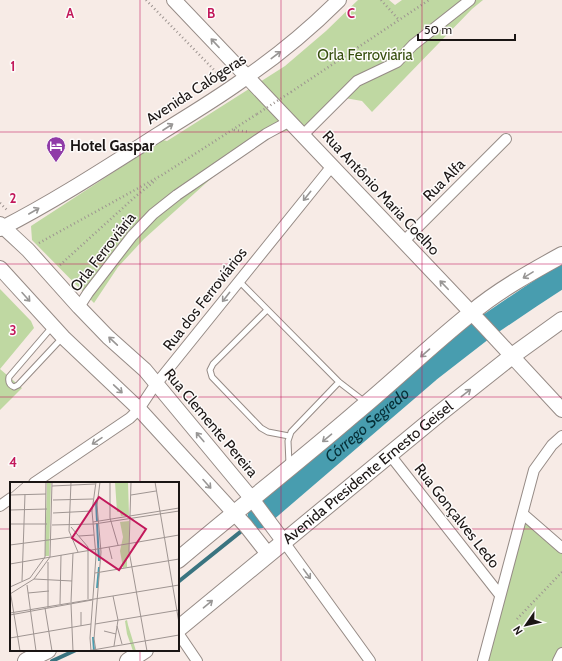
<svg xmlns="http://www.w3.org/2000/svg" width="562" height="661" viewBox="0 0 562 661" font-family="Cabin,sans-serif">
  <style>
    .green { fill: #bfd8a2 }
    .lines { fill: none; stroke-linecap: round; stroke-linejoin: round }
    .stream { stroke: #3a7480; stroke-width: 4 }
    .river { stroke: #489daf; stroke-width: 23 }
    .lane-casing { stroke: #968b86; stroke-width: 7 }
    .street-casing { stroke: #968b86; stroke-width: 12 }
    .secondary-casing { stroke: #968b86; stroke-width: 16 }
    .primary-casing { stroke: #968b86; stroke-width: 18 }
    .path { stroke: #9d9490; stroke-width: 2.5; stroke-dasharray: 1 3; stroke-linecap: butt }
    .lane { stroke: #fff; stroke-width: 5 }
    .street { stroke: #fff; stroke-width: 10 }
    .secondary { stroke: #fff; stroke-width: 14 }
    .primary { stroke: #fff; stroke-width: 16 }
    .path-bridge { stroke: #9d9490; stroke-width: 2.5; stroke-dasharray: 1 3; stroke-linecap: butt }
    .oneway { stroke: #989695 }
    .grid { fill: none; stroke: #c2185b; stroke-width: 1; stroke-opacity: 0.55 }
    .labels { text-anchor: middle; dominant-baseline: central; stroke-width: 3; stroke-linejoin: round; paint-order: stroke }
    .park-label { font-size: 15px; fill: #364e0e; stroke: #fdfbfa }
    .street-label { font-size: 15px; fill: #1a1514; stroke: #fdfbfa }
    .poi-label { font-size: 15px; font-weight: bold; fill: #1a1514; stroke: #fdfbfa; text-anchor: start }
    .water-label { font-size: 16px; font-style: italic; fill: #052f37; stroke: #fdfbfa }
    .inset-river { fill: none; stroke: #489daf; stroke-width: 2 }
    .inset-road { fill: none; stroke: #9f9592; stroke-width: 1 }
    .view { fill: #c2185b; fill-opacity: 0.15; stroke: #c2185b; stroke-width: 2 }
    .inset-edge { fill: none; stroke: #1a1514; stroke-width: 2 }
    .grid-label { font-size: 13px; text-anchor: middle; font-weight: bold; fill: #c2185b; stroke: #fdfbfa; stroke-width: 3; stroke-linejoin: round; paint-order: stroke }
  </style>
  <rect width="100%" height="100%" fill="#f7ebe6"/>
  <path class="green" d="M358,0H389L395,5L402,0H483L472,9L372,112L362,101L345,98L322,121L269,136L216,174L144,239L118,267L94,303L32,240L31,226L163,140L167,141L285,66L326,31Z
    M0,289L31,321L34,328L0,369L22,388L0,410Z
    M523,514L562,548V653L558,661H483Z"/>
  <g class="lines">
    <path class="stream" d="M178,582L259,517
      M52,661L76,650"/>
    <path class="river" id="s1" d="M259,517L429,371L487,326L530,297L562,276"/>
    <defs>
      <path id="lane" d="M239,281L339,382L365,402
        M267,310L213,364L210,370L212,377L261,428L268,432L289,436
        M52,327L9,377C8,382 9,385 14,387L18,385L62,338
        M289,464L288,441L291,432L339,382"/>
      <path id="street" d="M303,135L357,81L397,62L413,45L470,0
        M403,242L506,139
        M79,307L88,293L132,236L153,214L177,195L266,134L290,121
        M390,455L500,595
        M34,483L130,418L139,409L153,388L332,166
        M0,506L11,498
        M523,514L562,548
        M284,542L370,661
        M178,633L197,661
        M483,661L534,470L552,445L562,436
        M558,661L562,653"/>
      <path id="secondary" d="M174,0L484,326L562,410
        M0,224L28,250L79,307L108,337L145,370L252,499L284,542
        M0,229C55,201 107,167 159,134C189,115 220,97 248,76C281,53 311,28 339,0
        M0,268L63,337L139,409L246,526L268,554"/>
      <g id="primary">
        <path d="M178,560C236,511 296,464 353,415C393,382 430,346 470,314C497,291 531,272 562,255"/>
        <path id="s2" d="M178,629L440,413L512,356L562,320"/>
        <path d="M26,661L48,650"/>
        <path d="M128,661L145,650"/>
      </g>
    </defs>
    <use href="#lane" class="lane-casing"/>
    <use href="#street" class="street-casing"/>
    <use href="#secondary" class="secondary-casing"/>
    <use href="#primary" class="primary-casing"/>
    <path class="path" d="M146,0L221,77L220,78
      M381,0L399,20
      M291,92L429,0
      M234,130L250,132
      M0,203L7,210
      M39,243L162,175L257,114
      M60,265L136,196L156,180
      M517,619L562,572"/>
    <use href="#lane" class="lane"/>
    <use href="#street" class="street"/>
    <use href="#secondary" class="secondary"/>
    <use href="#primary" class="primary"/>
    <path class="path-bridge" d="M257,114L291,92"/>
  </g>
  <defs><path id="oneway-shaft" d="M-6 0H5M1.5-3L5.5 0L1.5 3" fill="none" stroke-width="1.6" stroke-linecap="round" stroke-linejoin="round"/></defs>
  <g class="oneway">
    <use href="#oneway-shaft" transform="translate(215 43) rotate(-133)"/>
    <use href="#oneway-shaft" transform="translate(276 55) rotate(-37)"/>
    <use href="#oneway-shaft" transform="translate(168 127) rotate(-33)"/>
    <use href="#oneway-shaft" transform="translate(307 196) rotate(129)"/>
    <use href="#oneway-shaft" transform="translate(34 211) rotate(-30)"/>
    <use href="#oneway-shaft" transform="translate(528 275) rotate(148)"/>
    <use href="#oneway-shaft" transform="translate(444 285) rotate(-134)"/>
    <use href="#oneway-shaft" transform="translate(26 297) rotate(48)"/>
    <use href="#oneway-shaft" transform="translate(226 297) rotate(128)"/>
    <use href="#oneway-shaft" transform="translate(113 341) rotate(-137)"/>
    <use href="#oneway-shaft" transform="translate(425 353) rotate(139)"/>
    <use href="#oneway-shaft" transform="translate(118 389) rotate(43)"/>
    <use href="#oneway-shaft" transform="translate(466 393) rotate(-38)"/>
    <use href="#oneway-shaft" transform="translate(200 437) rotate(-130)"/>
    <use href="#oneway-shaft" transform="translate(327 438) rotate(140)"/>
    <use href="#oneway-shaft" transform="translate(97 441) rotate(146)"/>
    <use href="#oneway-shaft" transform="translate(207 484) rotate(48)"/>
    <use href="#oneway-shaft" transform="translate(307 574) rotate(54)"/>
    <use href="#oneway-shaft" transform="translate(208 604) rotate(-40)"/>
  </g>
  <path class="grid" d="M140,0V483M281,0V661M422,0V661M0,132H562M0,264H562M0,397H562M0,529H11M178,529H562M140,650V661"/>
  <defs>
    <symbol id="hotel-pin" viewBox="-11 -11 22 30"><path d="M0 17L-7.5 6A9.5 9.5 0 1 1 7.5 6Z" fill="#903ba8" stroke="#fdfbfa"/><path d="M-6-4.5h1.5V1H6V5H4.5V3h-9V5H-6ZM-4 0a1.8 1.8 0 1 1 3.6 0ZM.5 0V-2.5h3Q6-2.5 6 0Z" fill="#fff"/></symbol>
  </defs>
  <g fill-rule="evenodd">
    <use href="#hotel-pin" x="45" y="135" width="22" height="30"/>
  </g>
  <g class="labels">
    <g class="park-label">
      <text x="365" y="55">Orla Ferroviária</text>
    </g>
    <g class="street-label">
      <text transform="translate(196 89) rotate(-33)">Avenida Calógeras</text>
      <text transform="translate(444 180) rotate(-45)">Rua Alfa</text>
      <text transform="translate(381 193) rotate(47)">Rua Antônio Maria Coelho</text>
      <text transform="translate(103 252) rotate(-52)">Orla Ferroviária</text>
      <text transform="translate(205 299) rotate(-52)">Rua dos Ferroviários</text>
      <text transform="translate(211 423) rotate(50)">Rua Clemente Pereira</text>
      <text stroke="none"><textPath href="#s2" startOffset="246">Avenida Presidente Ernesto Geisel</textPath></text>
      <text transform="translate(457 516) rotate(52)">Rua Gonçalves Ledo</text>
    </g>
    <g class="poi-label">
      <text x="70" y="146">Hotel Gaspar</text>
    </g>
    <g class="water-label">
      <text stroke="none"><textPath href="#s1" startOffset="142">Córrego Segredo</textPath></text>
    </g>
  </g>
  <g transform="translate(10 482)">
    <rect width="169" height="169" fill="#f7ebe6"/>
    <path d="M37,0H41L39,74H35ZM105,0H118L119,33L111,34L110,30H107ZM119,39V75L117,76V85L113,86L110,69L113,55L110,40ZM117,138L118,143L126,169H123L117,152L115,139Z" fill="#bfd8a2"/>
    <path class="inset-river" d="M86,19L87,39M87,41L89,79M87,106L89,85M83,155L84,169"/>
    <path class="inset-road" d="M61,0L59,49L68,70M100,0V36L108,63M145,0L169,141M42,4L85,2M0,12L14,0M0,13L36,12M121,13L146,9M43,18L83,17M0,28L37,27M43,31L82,29M120,34L121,0M120,34L119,69L137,169M83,40L169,26M0,42H37M84,42L169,29M42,43L84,42M61,45L78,65V117M69,54L84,53M0,63L61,55M99,65L102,77M38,80V126M0,82L169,53M85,91L169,77M24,97L62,99M12,99L15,12M17,103L26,169M0,105L20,96L35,75L36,0M0,108L10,169M18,111L39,109M0,112L24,97L40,75L42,0M103,114L108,138L104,164M61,120L63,71M50,122L51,73M61,122L63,169M35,126L42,169M0,131L169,103M0,133L82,118M85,142L169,128M71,144V130M107,144L112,162M94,149L106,152M0,156L81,142M77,169L169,153M81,169L80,156L86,74L82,29L86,0M86,169L84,157L91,70L87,23L90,0"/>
    <path class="view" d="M89,15L136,47L109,88L62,56Z"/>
    <rect width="169" height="169" class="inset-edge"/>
  </g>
  <g class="grid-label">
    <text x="70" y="18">A</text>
    <text x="211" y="18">B</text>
    <text x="351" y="18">C</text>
    <text x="13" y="71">1</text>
    <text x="13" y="203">2</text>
    <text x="13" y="335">3</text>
    <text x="13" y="467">4</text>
  </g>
  <g transform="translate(526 625) rotate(236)" stroke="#fdfbfa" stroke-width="3" paint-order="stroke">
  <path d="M0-3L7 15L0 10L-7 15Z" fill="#1a1514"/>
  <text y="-6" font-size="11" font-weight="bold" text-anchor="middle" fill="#1a1514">N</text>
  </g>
  <path d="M418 34v6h97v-6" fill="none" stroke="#1a1514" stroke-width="2"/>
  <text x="424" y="34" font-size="12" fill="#1a1514" stroke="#fdfbfa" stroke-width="3" paint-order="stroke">50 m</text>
</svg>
